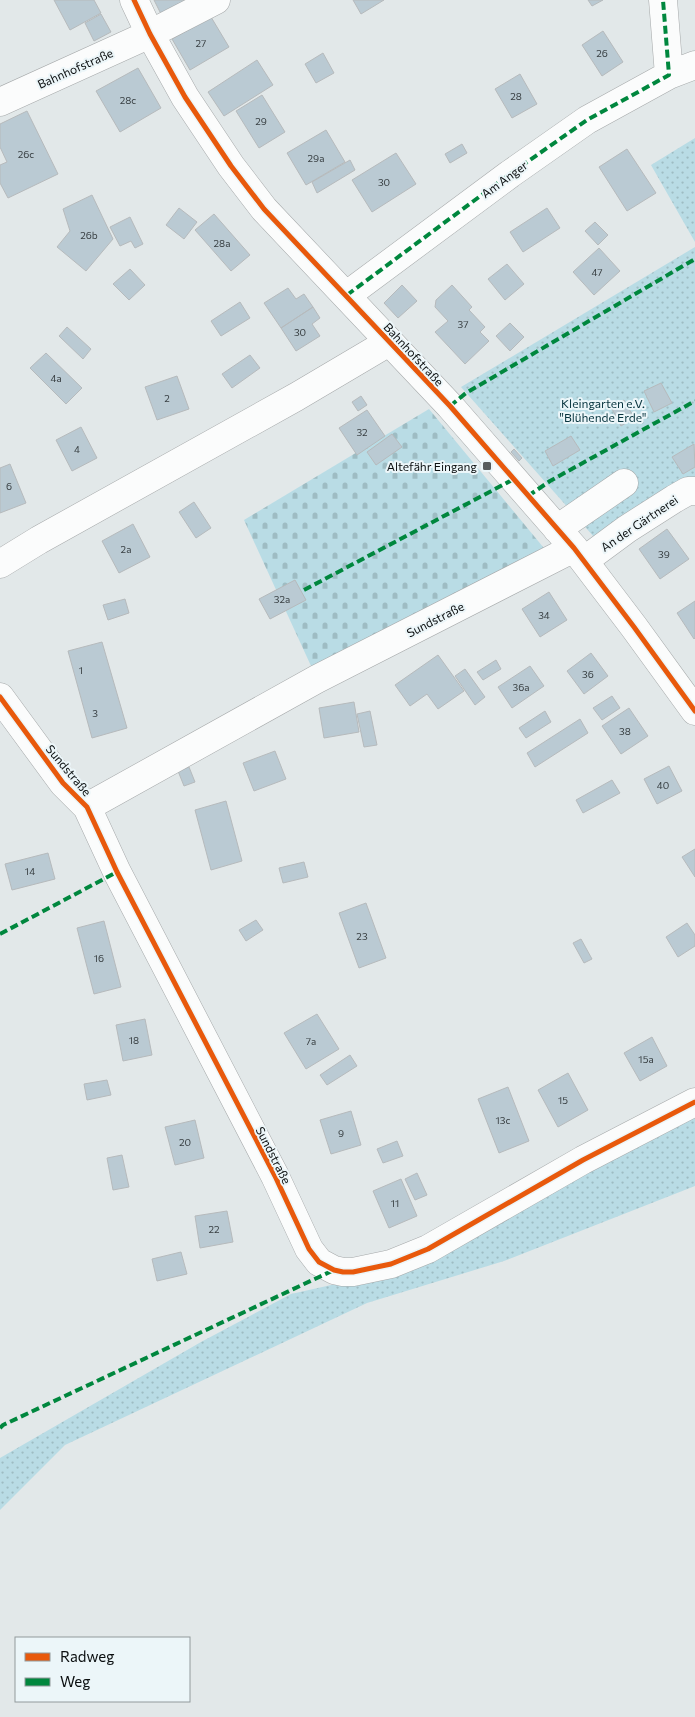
<svg xmlns="http://www.w3.org/2000/svg" width="695" height="1717" viewBox="0 0 695 1717" font-family="Commissioner,sans-serif">
  <style>
    .grass { fill: url(#grass-dots) }
    .cemetery { fill: url(#cemetery-stones) }
    .building { fill: #bacad3; stroke: #b6babc }
    .lines { fill: none; stroke-linecap: round; stroke-linejoin: round }
    .minor-casing { stroke: #a6a9aa; stroke-width: 29 }
    .minor { stroke: #fbfcfc; stroke-width: 28 }
    .quiet { stroke: #00873e; stroke-width: 4; stroke-dasharray: 8 4; stroke-linecap: butt }
    .cycleway-casing { stroke: #ecf6f9; stroke-width: 8 }
    .cycleway { stroke: #e8590c; stroke-width: 5 }
    .poi-dot { fill: #565b5c; stroke: #ecf6f9; stroke-width: 2 }
    .labels { text-anchor: middle; dominant-baseline: central; stroke-width: 4; stroke-linejoin: round; paint-order: stroke }
    .number-label { font-size: 10px; fill: #373e41 }
    .street-label { font-size: 12px; fill: #0b0f10; stroke: #ecf6f9 }
    .park-label { font-size: 12px; fill: #06333d; stroke: #ecf6f9 }
    .poi-label { font-size: 12px; fill: #0b0f10; stroke: #ecf6f9; text-anchor: end }
  </style>
  <defs>
    <pattern id="grass-dots" width="8" height="8" patternUnits="userSpaceOnUse" patternTransform="scale(1.25)"><rect width="8" height="8" fill="#b9dce5"/><path d="M2 2h.1M6 6h.1" fill="none" stroke="#9ebcc3" stroke-width="1.8" stroke-linecap="round"/></pattern>
    <pattern id="cemetery-stones" width="16" height="16" patternUnits="userSpaceOnUse" patternTransform="scale(1.25)"><rect width="16" height="16" fill="#b9dce5"/><path d="M2 7V4a2 2 0 0 1 4 0v3zM10 15v-3a2 2 0 0 1 4 0v3z" fill="#9ebcc3"/></pattern>
  </defs>
  <rect width="100%" height="100%" fill="#e2e8e9"/>
  <path class="grass" d="M695,138V242L651,165Z
    M695,247V483L594,537L461,387Z
    M695,1113V1186L504,1261L367,1303L65,1445L0,1510V1458L201,1342L291,1294L376,1275Z"/>
  <path class="cemetery" d="M429,409L548,553L317,679L244,520Z"/>
  <path class="building" d="M54,0H94L101,13L70,30Z
    M154,0H197L163,18Z
    M353,0H384L361,14Z
    M588,0H603L592,6Z
    M101,14L111,32L94,41L85,23Z
    M211,17L229,47L190,70L172,39Z
    M603,31L623,62L602,76L582,45Z
    M323,53L334,73L316,83L305,64Z
    M257,60L273,85L224,116L208,92Z
    M138,68L161,108L120,132L96,91Z
    M520,74L537,104L512,118L495,89Z
    M262,95L285,132L259,148L236,111Z
    M27,111L58,174L8,198L0,183V165L7,162L0,147V124Z
    M326,130L345,162L306,185L287,153Z
    M462,144L467,153L450,163L445,154Z
    M627,149L656,193L627,211L599,167Z
    M396,153L416,184L372,212L352,180Z
    M350,160L355,170L317,193L312,182Z
    M92,195L113,239L86,271L57,247L70,231L63,209Z
    M179,208L197,222L184,239L166,225Z
    M547,208L560,228L523,252L510,232Z
    M214,214L250,255L231,271L195,230Z
    M130,217L143,244L135,248L131,241L120,246L110,227Z
    M595,222L608,235L598,245L585,231Z
    M599,248L620,271L594,295L573,272Z
    M507,264L524,284L505,300L488,279Z
    M130,269L145,285L129,300L113,284Z
    M402,285L417,301L398,318L384,303Z
    M452,285L472,307L469,310L485,327L480,332L489,341L465,364L435,332L448,321L435,307L436,300Z
    M288,288L296,299L304,294L313,307L281,328L264,303Z
    M240,302L250,318L221,336L211,321Z
    M313,307L320,318L312,324L320,336L296,351L281,328Z
    M510,323L524,337L510,351L496,336Z
    M67,327L91,349L83,359L59,336Z
    M46,353L82,388L66,404L30,368Z
    M250,355L260,368L232,388L222,374Z
    M177,376L189,409L157,420L145,387Z
    M661,383L672,403L654,412L644,391Z
    M361,396L367,405L358,411L352,402Z
    M624,400L634,418L621,426L611,407Z
    M367,410L385,436L357,455L339,428Z
    M81,427L97,458L72,471L56,440Z
    M392,434L402,447L376,465L367,452Z
    M571,436L580,450L553,466L545,451Z
    M694,444L695,467L683,474L672,457Z
    M514,449L522,458L519,461L511,452Z
    M10,464L26,503L0,513V468Z
    M194,502L211,528L196,538L179,512Z
    M133,524L150,557L119,573L102,541Z
    M667,529L689,559L660,579L639,549Z
    M295,580L306,600L270,619L259,599Z
    M549,592L567,620L540,637L522,609Z
    M125,599L129,613L108,620L103,605Z
    M695,601V638L694,639L677,613Z
    M102,642L127,728L92,738L68,651Z
    M591,653L608,676L584,694L567,671Z
    M438,655L464,691L438,709L427,694L410,706L395,685Z
    M496,660L501,669L483,680L477,672Z
    M530,666L544,686L512,708L498,687Z
    M465,669L485,697L475,705L455,676Z
    M612,696L620,708L602,720L593,708Z
    M354,702L359,732L324,738L319,708Z
    M629,708L648,736L621,754L602,726Z
    M370,711L377,745L364,747L357,714Z
    M545,711L551,722L526,738L519,728Z
    M580,719L588,733L535,767L527,753Z
    M275,751L286,779L254,791L243,763Z
    M669,766L682,791L657,804L644,779Z
    M189,767L195,782L184,786L178,771Z
    M612,780L620,793L583,813L576,800Z
    M226,801L242,861L211,870L195,810Z
    M695,849V877L682,857Z
    M48,853L55,879L12,890L5,864Z
    M304,862L308,877L283,883L279,868Z
    M366,903L386,958L359,968L339,913Z
    M256,920L263,930L246,941L239,930Z
    M104,921L121,987L94,994L77,928Z
    M687,923L695,935V946L678,957L666,937Z
    M581,939L592,959L584,963L573,943Z
    M317,1014L339,1049L306,1069L284,1033Z
    M145,1019L152,1055L123,1061L116,1025Z
    M652,1037L667,1066L640,1081L624,1053Z
    M350,1055L357,1066L327,1085L320,1075Z
    M568,1073L588,1110L558,1127L538,1090Z
    M107,1080L111,1095L87,1100L84,1084Z
    M508,1087L529,1141L499,1153L478,1099Z
    M351,1111L361,1145L331,1154L320,1120Z
    M195,1120L204,1158L175,1165L165,1127Z
    M397,1141L403,1156L383,1163L377,1149Z
    M122,1155L129,1187L113,1190L107,1158Z
    M417,1173L427,1195L415,1200L405,1179Z
    M401,1179L417,1216L389,1228L373,1191Z
    M227,1211L233,1242L200,1248L195,1216Z
    M181,1252L187,1274L157,1281L152,1259Z"/>
  <g class="lines">
    <defs>
      <path id="minor" d="M134,0L150,34L185,97L231,166L264,209L450,406L574,548L634,627L695,711
        M669,75L695,65
        M0,102L150,34L216,0
        M347,295L510,174L587,120L669,75L663,0
        M557,529L624,483
        M585,560L627,529L674,499L688,491H695
        M0,564L39,540L296,397L389,342
        M0,697L63,783L87,807L117,872L275,1176L309,1249L319,1262L334,1270L343,1272H353L391,1264L428,1249L583,1160L695,1102
        M87,807L317,679L574,548"/>
    </defs>
    <use href="#minor" class="minor-casing"/>
    <use href="#minor" class="minor"/>
    <path class="quiet" d="M347,295L510,174L587,120L669,75L663,0
      M450,406L466,393L695,259
      M528,496L550,481L695,401
      M304,590L514,479
      M0,934L117,872
      M0,1428L3,1425L334,1270"/>
    <defs>
      <path id="cycleway" d="M134,0L150,34L185,97L231,166L264,209L450,406L574,548L634,627L695,711
        M0,697L63,783L87,807L117,872L275,1176L309,1249L319,1262L334,1270L343,1272H353L391,1264L428,1249L583,1160L695,1102"/>
    </defs>
    <use href="#cycleway" class="cycleway-casing"/>
    <use href="#cycleway" class="cycleway"/>
  </g>
  <rect class="poi-dot" x="482" y="461" width="10" height="10" rx="2.5"/>
  <g class="labels">
    <g class="number-label">
      <text x="201" y="43">27</text>
      <text x="602" y="53">26</text>
      <text x="516" y="96">28</text>
      <text x="128" y="100">28c</text>
      <text x="261" y="121">29</text>
      <text x="26" y="154">26c</text>
      <text x="316" y="158">29a</text>
      <text x="384" y="182">30</text>
      <text x="89" y="235">26b</text>
      <text x="222" y="243">28a</text>
      <text x="597" y="272">47</text>
      <text x="463" y="324">37</text>
      <text x="300" y="332">30</text>
      <text x="56" y="378">4a</text>
      <text x="167" y="398">2</text>
      <text x="362" y="432">32</text>
      <text x="77" y="449">4</text>
      <text x="9" y="486">6</text>
      <text x="126" y="549">2a</text>
      <text x="664" y="554">39</text>
      <text x="282" y="599">32a</text>
      <text x="544" y="615">34</text>
      <text x="81" y="670">1</text>
      <text x="588" y="674">36</text>
      <text x="521" y="687">36a</text>
      <text x="95" y="713">3</text>
      <text x="625" y="731">38</text>
      <text x="663" y="785">40</text>
      <text x="30" y="871">14</text>
      <text x="362" y="936">23</text>
      <text x="99" y="958">16</text>
      <text x="134" y="1040">18</text>
      <text x="311" y="1041">7a</text>
      <text x="646" y="1059">15a</text>
      <text x="563" y="1100">15</text>
      <text x="503" y="1120">13c</text>
      <text x="341" y="1133">9</text>
      <text x="185" y="1142">20</text>
      <text x="395" y="1203">11</text>
      <text x="214" y="1229">22</text>
    </g>
    <g class="street-label">
      <text transform="translate(75 68) rotate(-24)">Bahnhofstraße</text>
      <text transform="translate(504 179) rotate(-36)">Am Anger</text>
      <text transform="translate(414 354) rotate(47)">Bahnhofstraße</text>
      <text transform="translate(639 523) rotate(-34)">An der Gärtnerei</text>
      <text transform="translate(435 619) rotate(-27)">Sundstraße</text>
      <text transform="translate(69 770) rotate(50)">Sundstraße</text>
      <text transform="translate(274 1155) rotate(63)">Sundstraße</text>
    </g>
    <g class="park-label">
      <text x="603" y="403">Kleingarten e.V.<tspan x="603" dy="14">"Blühende Erde"</tspan></text>
    </g>
    <g class="poi-label">
      <text x="477" y="466">Altefähr Eingang</text>
    </g>
  </g>
  <rect x="15" y="1637" width="175" height="65" fill="#ecf6f9" stroke="#929a9c"/>
  <rect x="25" y="1653" width="25" height="8" fill="#e8590c" stroke="#929a9c"/>
  <text x="60" y="1662" font-size="15" fill="#0b0f10">Radweg</text>
  <rect x="25" y="1678" width="25" height="8" fill="#00873e" stroke="#929a9c"/>
  <text x="60" y="1687" font-size="15" fill="#0b0f10">Weg</text>
</svg>
